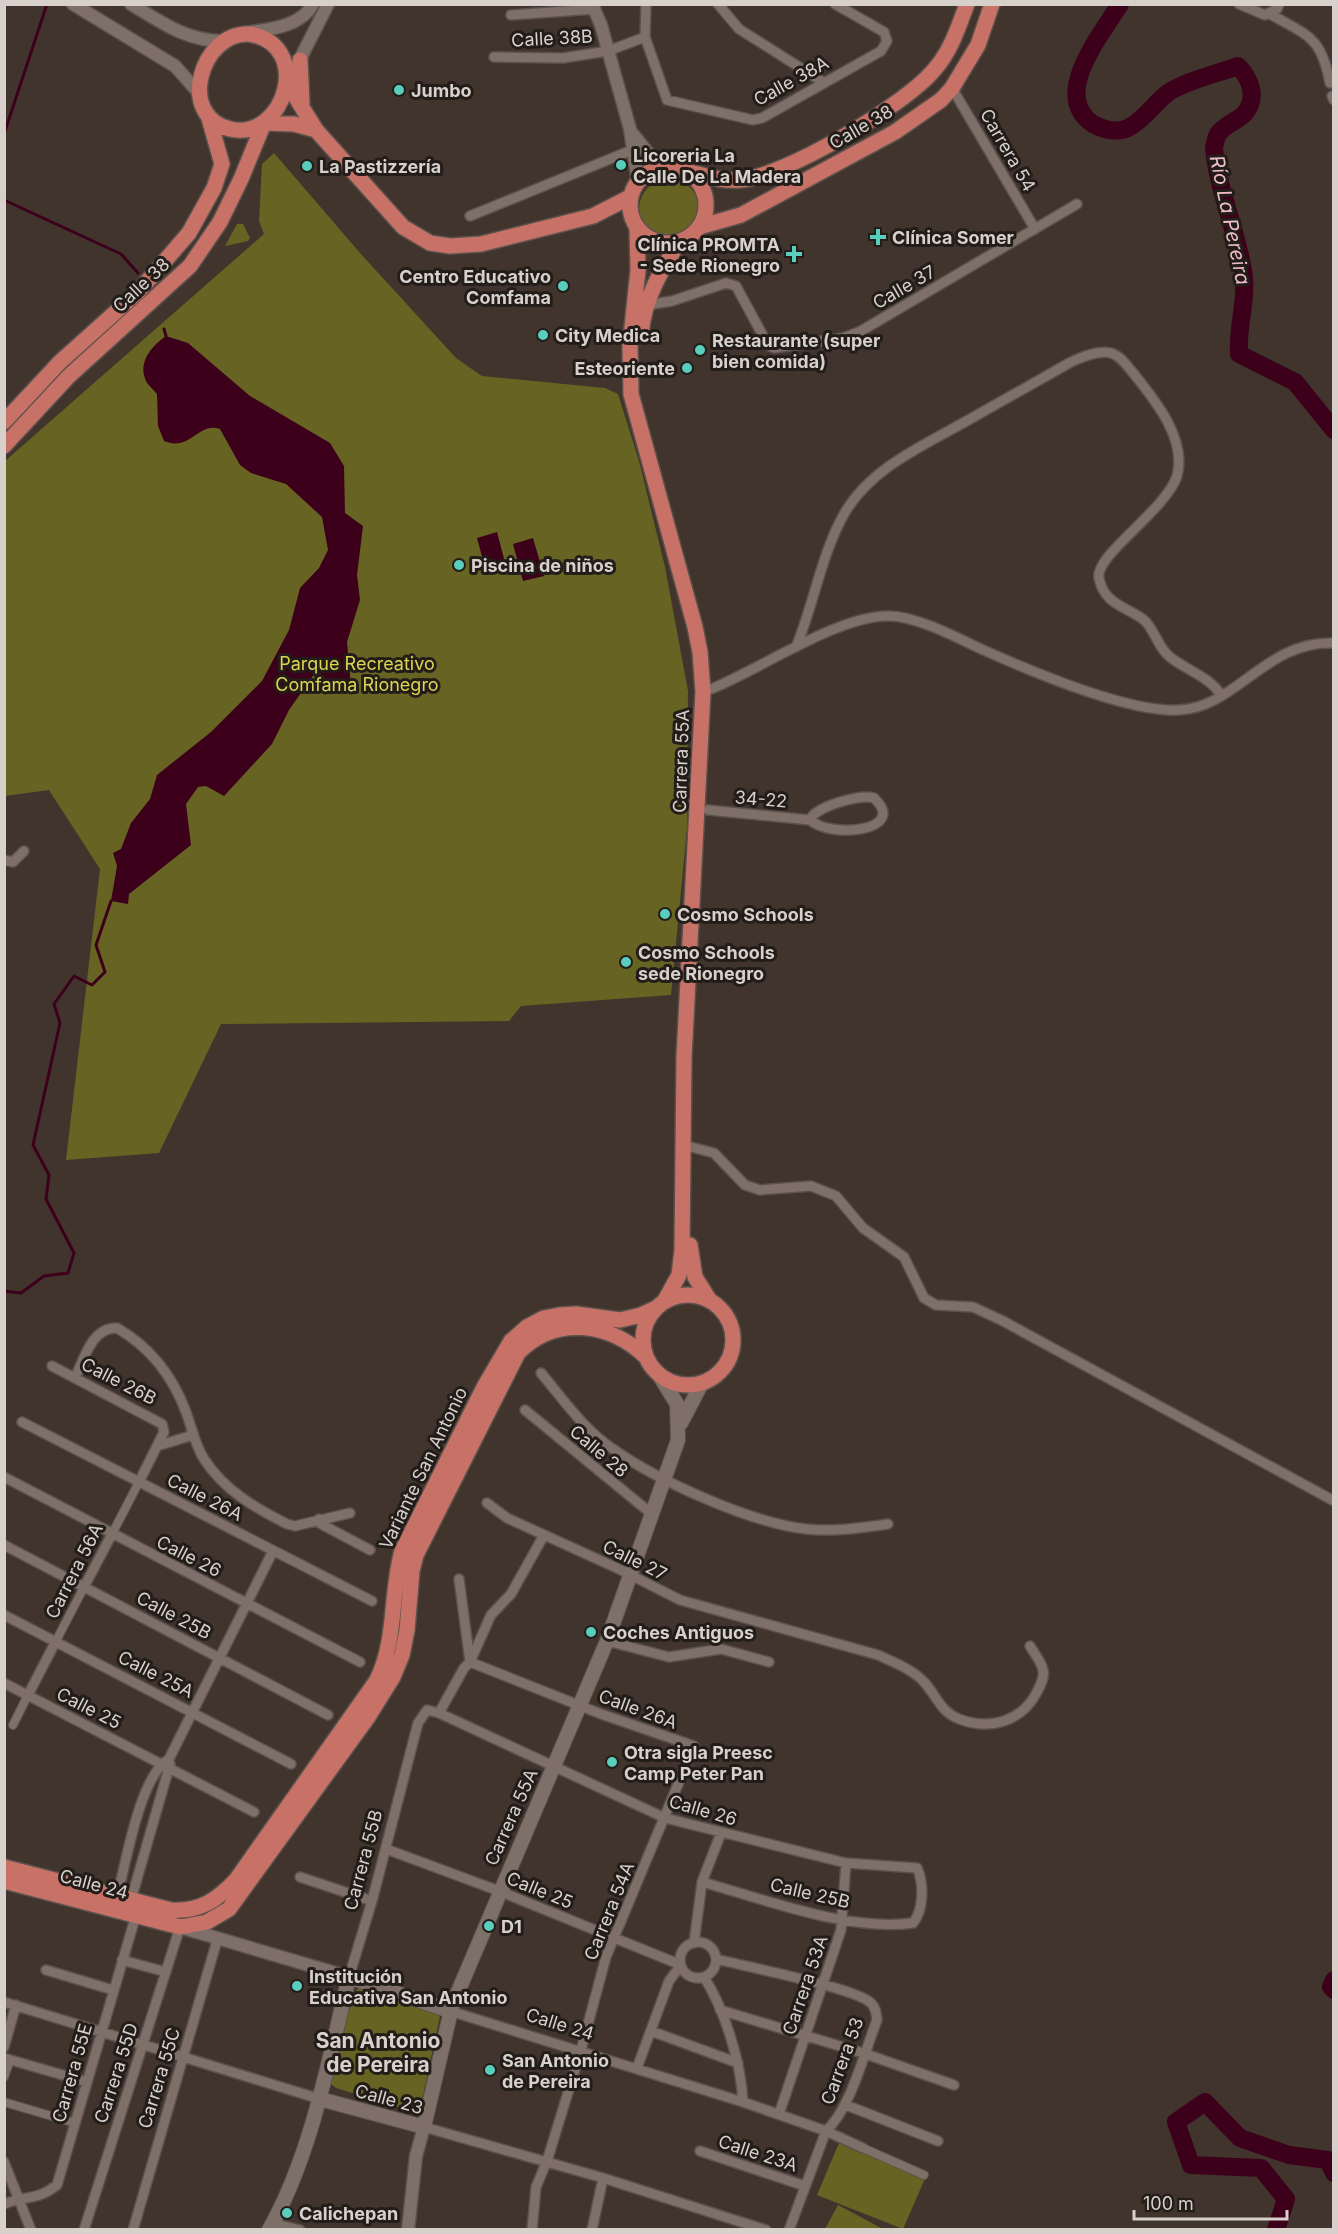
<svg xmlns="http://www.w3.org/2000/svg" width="1338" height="2234" viewBox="0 0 1338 2234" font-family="Inter,sans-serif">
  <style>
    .green { fill: #676323 }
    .water { fill: #3d001a }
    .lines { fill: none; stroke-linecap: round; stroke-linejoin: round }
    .stream { stroke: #3d001a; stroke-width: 3 }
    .river { stroke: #3d001a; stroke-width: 18 }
    .pedestrian-casing { stroke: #5b514c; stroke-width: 10 }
    .minor-casing { stroke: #5b514c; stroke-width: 12 }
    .tertiary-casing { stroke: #5b514c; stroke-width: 15 }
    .secondary-casing { stroke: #5b514c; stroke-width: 16 }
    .primary-casing { stroke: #5b514c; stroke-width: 18 }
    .pedestrian { stroke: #7e7068; stroke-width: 8 }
    .minor { stroke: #7e7068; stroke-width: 9 }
    .tertiary { stroke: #7e7068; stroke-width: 12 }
    .secondary { stroke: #7e7068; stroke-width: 14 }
    .primary { stroke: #c87166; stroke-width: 15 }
    .poi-dot { fill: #5acebd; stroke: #221d19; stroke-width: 2 }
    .labels { text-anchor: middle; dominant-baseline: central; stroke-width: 6; stroke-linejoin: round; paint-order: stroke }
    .street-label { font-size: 18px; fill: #d8d0cb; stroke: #221d19 }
    .poi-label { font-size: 18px; font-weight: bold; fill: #d8d0cb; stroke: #221d19; text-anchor: start }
    .park-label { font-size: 18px; fill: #ded450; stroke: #221d19 }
    .water-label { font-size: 20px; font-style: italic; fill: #f0bdca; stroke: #221d19 }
    .quarter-label { font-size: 21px; font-weight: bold; fill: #d8d0cb; stroke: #221d19 }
  </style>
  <rect width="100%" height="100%" fill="#40342d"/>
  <path class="green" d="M274,153L360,253L456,358L482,376L605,388L618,394L639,461L665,567L688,691L687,828L671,995L521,1006L509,1021L221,1024L159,1153L66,1160L100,869L49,790L5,796V461L264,234L259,221L262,164Z
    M639 209a30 30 0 1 1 60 0a30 30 0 1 1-60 0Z
    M237,224H243L250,238L248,241L225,246Z
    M362,1985L435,2009L440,2016L422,2100L416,2106L405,2109L336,2088L330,2083L350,1996Z
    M841,2138L927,2174L903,2229L817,2195Z
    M838,2205L883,2229H825Z"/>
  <path class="water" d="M166,336L188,343L250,396L330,443L344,466L345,513L363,526L357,575L360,600L347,642L351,686H332L317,670L289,710L272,744L224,796L206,786L198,787L186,804L191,845L129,894L128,904L111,901L117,866L113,853L121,849L131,823L150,799L157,775L211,732L262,681L289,630L300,588L319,568L328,550L322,517L286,484L251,473L240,465L220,429C198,421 191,452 164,441L158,426L157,394C154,390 150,387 147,383C136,363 152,346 166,336Z
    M497,532L507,570L487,575L477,538Z
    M533,538L544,576L523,581L513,544Z"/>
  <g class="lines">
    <path class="stream" d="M4,134L47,4
      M4,200L121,254L138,273
      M164,329L166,336
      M4,1291L21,1293L44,1276L68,1273L74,1253L46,1199L49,1175L33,1145L60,1023L54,1004L74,976L92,985L105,972L96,945L111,901"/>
    <path class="river" d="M1120,4C1102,34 1050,95 1093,124C1103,130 1117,133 1128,128C1144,120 1155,102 1169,92C1188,80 1216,74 1238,66C1250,78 1258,97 1245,113C1238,121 1224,125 1218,134C1216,137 1215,144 1214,148C1218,190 1236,229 1243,270C1248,299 1237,325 1239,354L1295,382L1334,430
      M1334,1980L1331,1987L1334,1990
      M1276,2230L1286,2199L1261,2168L1191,2165L1176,2122L1205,2102L1240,2138L1289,2155L1328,2160L1334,2173"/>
    <defs>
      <path id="pedestrian" d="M112,1534L139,1482
        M56,1641L84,1587
        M13,1725L28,1695
        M4,2077L10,2060
        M4,2102L75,2123
        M863,2148L924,2175"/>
      <path id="minor" d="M646,4L645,37L667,100L753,120L762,118L881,51L887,41L884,32L835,4
        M718,4L739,29L823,82
        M1239,4L1265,15L1277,9L1279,4
        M1270,14C1308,36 1321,36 1330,83
        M511,15L595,9
        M494,57L563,58L608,51L645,37
        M952,88L1035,229
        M1332,96L1334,100
        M470,216L632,150
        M647,305L672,301L726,283L736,286L768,345L774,348L843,338L861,331L1077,204
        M796,647C814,604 821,555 844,514C870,469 920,447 963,423C999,403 1035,382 1071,362C1082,357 1098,350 1111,353C1121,356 1127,366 1134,374C1155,400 1187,439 1177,476C1166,510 1094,556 1099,578C1104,605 1128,607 1144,620C1155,630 1158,648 1170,657C1186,670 1210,677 1221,695
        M711,689C761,669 835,617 887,616C914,615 956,637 981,649C1028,670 1128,713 1179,710C1236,708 1266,640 1334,643
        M708,810L810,820C831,839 909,831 874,798C862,793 814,807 810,820
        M4,860L13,862L24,851
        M691,1147L714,1153L745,1185L760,1190L811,1186L836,1196L863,1228L904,1257L924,1298L936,1305L973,1307L1003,1321L1334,1501
        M52,1366L162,1424L164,1432L139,1482
        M541,1373C563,1399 584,1430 613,1449C658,1481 751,1523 806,1529C834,1532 860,1528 888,1524
        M75,1378C84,1359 92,1327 117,1328C150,1347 173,1377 186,1412C192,1428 195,1445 204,1459C224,1490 255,1508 287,1524L295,1526L350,1513
        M525,1410L653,1515
        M22,1422L372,1601
        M157,1446L193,1435
        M4,1477L360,1662
        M487,1503L507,1518L619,1569L680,1600L878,1655C893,1662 914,1670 925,1683C937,1697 941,1712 959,1719C991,1731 1022,1721 1037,1692C1040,1686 1045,1677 1043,1670C1042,1663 1034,1653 1030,1646
        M319,1519L321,1524L370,1550
        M4,1545L328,1715
        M459,1579L470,1662L601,1714L694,1746L606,1957L581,2050L547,2161L536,2187L532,2230
        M84,1587L112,1534
        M4,1615L291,1764
        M607,1641L669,1657L721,1649L769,1662
        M4,1683L254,1812
        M28,1695L56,1641
        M439,1713L464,1668L470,1662L491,1615L511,1594L544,1535
        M386,1849L499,1891L681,1965L669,1981L637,2068
        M300,1877L372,1901
        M117,1897C126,1863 140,1775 169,1759L273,1551
        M131,1900L170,1764
        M680 1960a18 18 0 1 1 36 0a18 18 0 1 1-36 0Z
        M694,1943L702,1882L721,1833
        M716,1959C743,1966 856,1988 871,2003C876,2008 876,2013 877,2020C864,2053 851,2108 826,2131L789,2230
        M122,1960L166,1972
        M46,1970L113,1990
        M349,1977L372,1901L418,1723L427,1710L439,1713L665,1818L846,1863L917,1868C924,1883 924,1910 913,1923C849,1932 764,1899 702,1882
        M704,1977C725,2010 741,2063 743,2102
        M4,2002L320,2099
        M720,2010L863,2053L954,2085
        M450,2011L743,2102L826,2131L863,2148
        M651,2031L738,2063
        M4,2047L16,2005
        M4,2058L87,2082
        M846,2105L938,2141
        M779,2114L841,1930L846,1863
        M424,2127L603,2178L766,2230
        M700,2151L805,2186
        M4,2162L31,2230
        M4,2204C26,2195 37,2201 57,2185L136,1915
        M272,2223L300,2230
        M84,2230L180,1927
        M133,2230L218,1937
        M592,2230L603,2178"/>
      <path id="tertiary" d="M73,4L175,66L199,93
        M131,4C161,22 186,41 223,41
        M592,4L601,25L630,129L638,182
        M244,33C268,29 300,28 313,4
        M296,67L328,4
        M632,133L648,153L666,167
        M183,1928L349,1977
        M408,2230L416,2156L424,2127"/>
      <path id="secondary" d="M681,1423L702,1383
        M320,2099L424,2127L452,2006L607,1641L678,1440L677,1404L659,1375
        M269,2230C311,2156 329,2059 349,1977L450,2011"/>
      <path id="primary" d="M249,34C315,45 284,142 230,129C176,116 201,32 249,34Z
        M300,60L302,103
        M287,83L316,130L403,227L430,243L450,246L481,244L593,216L630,197
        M630 205a38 38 0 1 1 76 0a38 38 0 1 1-76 0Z
        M682,170C700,174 721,182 740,180C784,177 905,105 934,70C951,51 958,28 967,4
        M699,227L741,215L895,132L941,100L952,88L978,45L992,4
        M637,228L638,270L630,346L631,394L695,627L700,652L703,692L684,1057L682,1250L679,1275L664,1302
        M641,334C644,299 661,270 680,241
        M4,422L60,362L138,292L189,233L214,188L222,164L208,115
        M4,446L69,376L190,266L220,222L241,179L264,123L294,124L316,130
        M690,1245L695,1277L710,1301
        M643 1340a45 45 0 1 1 90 0a45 45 0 1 1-90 0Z
        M4,1867L171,1910C200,1912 217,1900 236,1880L377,1680C397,1638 390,1594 402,1551L484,1387L511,1341L527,1327L544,1318L559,1315L576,1314L620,1320L641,1315L656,1308
        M4,1881L180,1927L207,1922L229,1909L368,1717L393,1677L402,1655L407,1630L412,1571L416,1555L518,1353C555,1315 609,1322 646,1357"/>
    </defs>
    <use href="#pedestrian" class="pedestrian-casing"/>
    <use href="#minor" class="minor-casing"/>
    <use href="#tertiary" class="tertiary-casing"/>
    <use href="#secondary" class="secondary-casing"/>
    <use href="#primary" class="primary-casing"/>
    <use href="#pedestrian" class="pedestrian"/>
    <use href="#minor" class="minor"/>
    <use href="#tertiary" class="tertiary"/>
    <use href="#secondary" class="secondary"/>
    <use href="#primary" class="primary"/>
  </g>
  <g class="poi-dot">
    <circle cx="399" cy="90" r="6"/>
    <circle cx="621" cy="165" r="6"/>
    <circle cx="307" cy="166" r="6"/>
    <path d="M875 228h6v6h6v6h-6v6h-6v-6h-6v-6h6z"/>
    <path d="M791 245h6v6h6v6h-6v6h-6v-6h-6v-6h6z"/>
    <circle cx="563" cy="286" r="6"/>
    <circle cx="543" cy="335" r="6"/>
    <circle cx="700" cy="350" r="6"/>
    <circle cx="687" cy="368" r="6"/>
    <circle cx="459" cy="565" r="6"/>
    <circle cx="665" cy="914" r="6"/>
    <circle cx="626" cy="962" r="6"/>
    <circle cx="591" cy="1632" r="6"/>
    <circle cx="612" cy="1762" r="6"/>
    <circle cx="489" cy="1926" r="6"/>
    <circle cx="297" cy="1986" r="6"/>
    <circle cx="490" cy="2070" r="6"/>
    <circle cx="287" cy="2213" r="6"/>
  </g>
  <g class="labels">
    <g class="street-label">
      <text transform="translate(552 38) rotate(-3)">Calle 38B</text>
      <text transform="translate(791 81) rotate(-29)">Calle 38A</text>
      <text transform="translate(861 127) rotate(-30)">Calle 38</text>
      <text transform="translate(1008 150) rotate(60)">Carrera 54</text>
      <text transform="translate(141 285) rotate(-43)">Calle 38</text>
      <text transform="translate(904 287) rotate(-30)">Calle 37</text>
      <text transform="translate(681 761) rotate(-88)">Carrera 55A</text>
      <text transform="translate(761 799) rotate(5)">34-22</text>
      <text transform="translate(119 1381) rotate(27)">Calle 26B</text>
      <text transform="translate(599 1451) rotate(40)">Calle 28</text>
      <text transform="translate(423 1468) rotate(-64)">Variante San Antonio</text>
      <text transform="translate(205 1497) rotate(27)">Calle 26A</text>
      <text transform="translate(189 1556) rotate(27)">Calle 26</text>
      <text transform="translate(635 1560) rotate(26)">Calle 27</text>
      <text transform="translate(74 1571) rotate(-63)">Carrera 56A</text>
      <text transform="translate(174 1615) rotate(28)">Calle 25B</text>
      <text transform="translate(156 1674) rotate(27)">Calle 25A</text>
      <text transform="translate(89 1708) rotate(27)">Calle 25</text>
      <text transform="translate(638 1709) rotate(20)">Calle 26A</text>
      <text transform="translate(703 1810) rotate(16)">Calle 26</text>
      <text transform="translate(511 1817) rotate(-66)">Carrera 55A</text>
      <text transform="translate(363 1860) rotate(-75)">Carrera 55B</text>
      <text transform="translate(94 1884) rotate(15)">Calle 24</text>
      <text transform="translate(540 1890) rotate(22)">Calle 25</text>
      <text transform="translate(810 1893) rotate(13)">Calle 25B</text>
      <text transform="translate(609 1911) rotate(-68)">Carrera 54A</text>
      <text transform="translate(805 1985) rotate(-71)">Carrera 53A</text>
      <text transform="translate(560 2024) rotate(17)">Calle 24</text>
      <text transform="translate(842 2061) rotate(-70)">Carrera 53</text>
      <text transform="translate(72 2073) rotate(-74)">Carrera 55E</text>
      <text transform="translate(116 2073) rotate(-72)">Carrera 55D</text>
      <text transform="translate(159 2078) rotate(-73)">Carrera 55C</text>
      <text transform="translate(389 2099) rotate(15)">Calle 23</text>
      <text transform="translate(758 2153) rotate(18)">Calle 23A</text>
    </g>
    <g class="poi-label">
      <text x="411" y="90">Jumbo</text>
      <text x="633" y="155">Licoreria La<tspan x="633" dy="21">Calle De La Madera</tspan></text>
      <text x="319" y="166">La Pastizzería</text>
      <text x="892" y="237">Clínica Somer</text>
      <text x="780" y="244" text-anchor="end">Clínica PROMTA<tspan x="780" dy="21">- Sede Rionegro</tspan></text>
      <text x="551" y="276" text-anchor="end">Centro Educativo<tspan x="551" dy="21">Comfama</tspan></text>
      <text x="555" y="335">City Medica</text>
      <text x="712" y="340">Restaurante (super<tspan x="712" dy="21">bien comida)</tspan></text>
      <text x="675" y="368" text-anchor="end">Esteoriente</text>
      <text x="471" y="565">Piscina de niños</text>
      <text x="677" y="914">Cosmo Schools</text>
      <text x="638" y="952">Cosmo Schools<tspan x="638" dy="21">sede Rionegro</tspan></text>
      <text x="603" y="1632">Coches Antiguos</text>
      <text x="624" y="1752">Otra sigla Preesc<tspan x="624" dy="21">Camp Peter Pan</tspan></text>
      <text x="501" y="1926">D1</text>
      <text x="309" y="1976">Institución<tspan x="309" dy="21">Educativa San Antonio</tspan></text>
      <text x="502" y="2060">San Antonio<tspan x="502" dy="21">de Pereira</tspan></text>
      <text x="299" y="2213">Calichepan</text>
    </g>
    <g class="park-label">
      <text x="357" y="663">Parque Recreativo<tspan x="357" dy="21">Comfama Rionegro</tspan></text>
    </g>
    <g class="water-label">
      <text transform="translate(1230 220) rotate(78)">Río La Pereira</text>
    </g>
    <g class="quarter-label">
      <text x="378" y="2040">San Antonio<tspan x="378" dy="24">de Pereira</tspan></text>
    </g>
  </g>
  <rect width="1338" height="2234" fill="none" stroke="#d8d0cb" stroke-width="12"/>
  <path d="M1134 2210v9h153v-9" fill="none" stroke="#d8d0cb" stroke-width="3"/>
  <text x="1143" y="2210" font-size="18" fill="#d8d0cb" stroke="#221d19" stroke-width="4.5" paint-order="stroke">100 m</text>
</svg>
